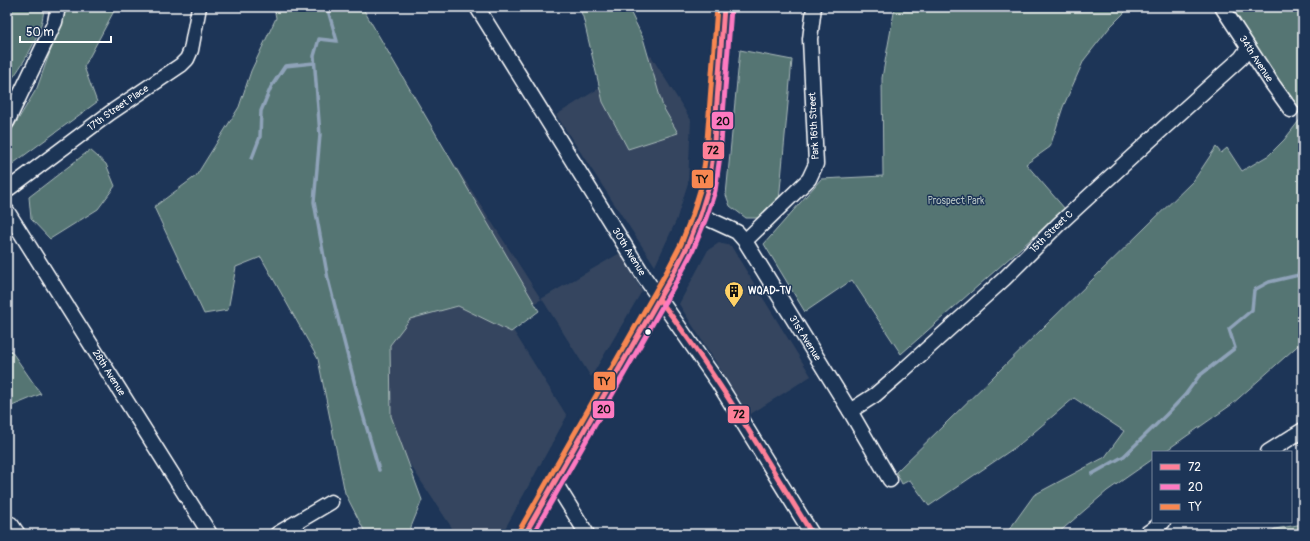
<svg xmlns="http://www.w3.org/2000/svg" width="1310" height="541" viewBox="0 0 1310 541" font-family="Pangolin,sans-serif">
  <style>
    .built { fill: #34455f }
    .green { fill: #557473; stroke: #aabab9 }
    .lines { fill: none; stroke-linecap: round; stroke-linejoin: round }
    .stream { stroke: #8fa3b9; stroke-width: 3.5 }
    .minor-casing { stroke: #fff; stroke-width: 17 }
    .minor { stroke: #1d3557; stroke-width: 14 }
    .bus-1-casing { stroke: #1d3557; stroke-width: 8 }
    .bus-2-casing { stroke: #1d3557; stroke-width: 8 }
    .bus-3-casing { stroke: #1d3557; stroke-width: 8 }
    .bus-1 { stroke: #ff8098; stroke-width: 5 }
    .bus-2 { stroke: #fe7ac1; stroke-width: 5 }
    .bus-3 { stroke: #f88751; stroke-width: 5 }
    .bus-dot { fill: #fff; stroke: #1d3557; stroke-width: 1.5 }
    .labels { text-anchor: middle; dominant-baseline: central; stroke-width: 3; stroke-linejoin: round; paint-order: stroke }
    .street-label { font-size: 10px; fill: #fff; stroke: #1d3557 }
    .park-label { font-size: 10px; fill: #b2c0c0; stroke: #1d3557 }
    .poi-label { font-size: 10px; font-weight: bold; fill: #fff; stroke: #1d3557; text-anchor: start }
    .line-badge { stroke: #1d3557; stroke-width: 1.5 }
    .pale-badge-label { font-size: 11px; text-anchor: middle; font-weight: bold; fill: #111 }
  </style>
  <rect width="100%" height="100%" fill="#1d3557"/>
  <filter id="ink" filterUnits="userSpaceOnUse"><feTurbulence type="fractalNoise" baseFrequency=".025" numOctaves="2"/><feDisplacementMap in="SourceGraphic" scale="8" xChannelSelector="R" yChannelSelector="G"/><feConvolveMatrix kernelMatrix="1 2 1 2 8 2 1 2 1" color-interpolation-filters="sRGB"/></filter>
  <g filter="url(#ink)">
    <path class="built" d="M651,56L691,120L688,183L676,221L655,266L556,115Z
      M386,57L541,299L620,253L642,291L591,377L542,299L506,319L567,416L502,534H456L354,380Z
      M719,243L731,246L811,376L749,415L679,304L708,250Z"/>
    <path class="green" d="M7,7H44C43,34 23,64 7,86Z
      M66,7H115L114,11L84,67L97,102L7,168V138L37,88Z
      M274,7H362L539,311L511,332L458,306L410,319L390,345L391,416L422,500L409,532L403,534H366L345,493L318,359L261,257L236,267L228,310L204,314L154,207L196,176L239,107L251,71L276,18Z
      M579,7H628L643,38L663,107L678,133L628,149L603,102L583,17Z
      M895,7H1130L1110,27L1084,60L1063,107L1050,147L1026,164L1065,209L901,354L852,280L805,312L764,244L821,179L883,176L882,78Z
      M1227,7H1303V341L1231,405L1164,452H1153V459L1107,491L1057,534H1006L1034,495L1105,457L1124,431L1074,398L1020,444L929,506L910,480L902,484L896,472L1194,180L1216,147L1221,153L1227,148L1242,171L1269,155L1284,140L1302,117Z
      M740,50L792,60L779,201L757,218H746L730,206L726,195Z
      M90,150L106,164L115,186L98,209L50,239L31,219L29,197Z
      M7,345L41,394L7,408Z
      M1303,524V534H1266L1275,529Z"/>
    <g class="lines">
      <path class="stream" d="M327,7L337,41L319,39L314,56L320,135L314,202L328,279L361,408L379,470
        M252,158L260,137L261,111L271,87L285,66L314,63
        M1092,474L1124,456L1166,415L1185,395L1199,376L1235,348L1229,329L1252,310L1254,290L1269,282L1303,274"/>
      <defs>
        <g id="minor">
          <path id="s1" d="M477,7L645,278L719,384L812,534"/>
          <path id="s2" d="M1222,7L1273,85L1291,110"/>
          <path d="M7,122L55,22L58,7"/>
          <path id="s3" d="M7,190L110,113L181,65L187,59L191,50L199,7"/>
          <path id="s4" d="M7,211L210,534"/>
          <path id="s5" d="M700,215L737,232L745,241L850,411L890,480"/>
          <path d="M745,241L809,179L816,164L810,39L814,7"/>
          <path id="s6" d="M850,411L875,395L897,376L1004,279L1059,224L1147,143L1241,58L1248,48"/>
          <path d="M1268,452L1303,430"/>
          <path d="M554,481L587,534"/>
          <path d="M11,524L18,534"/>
          <path d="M277,534L331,502"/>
          <path d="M525,534L673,274L687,247L700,215L708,189L713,155L724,7"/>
          <path d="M1146,534L1163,522"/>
        </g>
      </defs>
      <use href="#minor" class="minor-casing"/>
      <use href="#minor" class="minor"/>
      <defs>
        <path id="bus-1" d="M659,299C716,373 763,454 812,534
          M525,534L673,274L687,247L700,215L708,189L713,155L724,7"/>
        <path id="bus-2" d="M533,534L679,277L693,250L706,218L715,191L720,156L731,8"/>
        <path id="bus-3" d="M519,531L667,271L681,244L693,213L701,187L706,154L717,7"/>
      </defs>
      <use href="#bus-1" class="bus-1-casing"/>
      <use href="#bus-2" class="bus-2-casing"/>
      <use href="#bus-3" class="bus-3-casing"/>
      <use href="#bus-1" class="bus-1"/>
      <use href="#bus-2" class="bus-2"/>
      <use href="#bus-3" class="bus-3"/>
    </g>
  </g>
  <defs>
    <symbol id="building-pin" viewBox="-11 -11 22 30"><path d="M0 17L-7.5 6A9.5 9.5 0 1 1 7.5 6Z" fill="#ffd166" stroke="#1d3557"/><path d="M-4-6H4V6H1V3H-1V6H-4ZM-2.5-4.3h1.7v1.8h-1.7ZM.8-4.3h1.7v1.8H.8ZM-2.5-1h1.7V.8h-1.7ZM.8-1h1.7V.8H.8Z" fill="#111"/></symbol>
  </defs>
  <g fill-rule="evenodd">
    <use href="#building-pin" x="723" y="280" width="22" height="30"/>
  </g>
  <circle class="bus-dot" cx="648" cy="332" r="3.5"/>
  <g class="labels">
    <g class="street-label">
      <text stroke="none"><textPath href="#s2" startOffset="62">34th Avenue</textPath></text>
      <text stroke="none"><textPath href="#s3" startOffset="138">17th Street Place</textPath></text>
      <text transform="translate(814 126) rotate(-93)">Park 16th Street</text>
      <text stroke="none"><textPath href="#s6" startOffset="270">15th Street C</textPath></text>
      <text stroke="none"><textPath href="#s1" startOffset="288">30th Avenue</textPath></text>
      <text stroke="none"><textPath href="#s5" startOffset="167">31st Avenue</textPath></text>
      <text stroke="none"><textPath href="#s4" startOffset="191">28th Avenue</textPath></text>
    </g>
    <g class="park-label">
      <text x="956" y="201">Prospect Park</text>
    </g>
    <g class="poi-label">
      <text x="748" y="291">WQAD-TV</text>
    </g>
  </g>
  <g class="line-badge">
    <rect x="711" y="111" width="23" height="19" rx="4" fill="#fe7ac1"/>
    <rect x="702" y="141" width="23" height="19" rx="4" fill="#ff8098"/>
    <rect x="691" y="169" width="23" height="20" rx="4" fill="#f88751"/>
    <rect x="593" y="371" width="23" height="20" rx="4" fill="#f88751"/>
    <rect x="592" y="400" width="23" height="19" rx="4" fill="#fe7ac1"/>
    <rect x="727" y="405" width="23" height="19" rx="4" fill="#ff8098"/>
  </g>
  <g class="pale-badge-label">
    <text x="723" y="125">20</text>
    <text x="713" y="154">72</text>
    <text x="702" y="183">TY</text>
    <text x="604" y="385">TY</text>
    <text x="604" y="413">20</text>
    <text x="739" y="418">72</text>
  </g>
  <rect width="1310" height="541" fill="none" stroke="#1d3557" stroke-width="24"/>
  <rect x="12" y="12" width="1286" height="517" fill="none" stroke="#fff" stroke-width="1.5" filter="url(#ink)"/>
  <rect x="1152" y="451" width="140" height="72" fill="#1d3557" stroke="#77869a"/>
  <rect x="1160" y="464" width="20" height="6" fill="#ff8098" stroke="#77869a"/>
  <text x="1188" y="471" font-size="12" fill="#ffffff">72</text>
  <rect x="1160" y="484" width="20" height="6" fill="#fe7ac1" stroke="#77869a"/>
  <text x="1188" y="491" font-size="12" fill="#ffffff">20</text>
  <rect x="1160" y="504" width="20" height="6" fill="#f88751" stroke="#77869a"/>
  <text x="1188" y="511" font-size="12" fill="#ffffff">TY</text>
  <path d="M20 36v6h91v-6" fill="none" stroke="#ffffff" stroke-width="2"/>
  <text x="26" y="36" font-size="12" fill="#ffffff" stroke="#1d3557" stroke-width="3" paint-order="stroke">50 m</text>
</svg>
